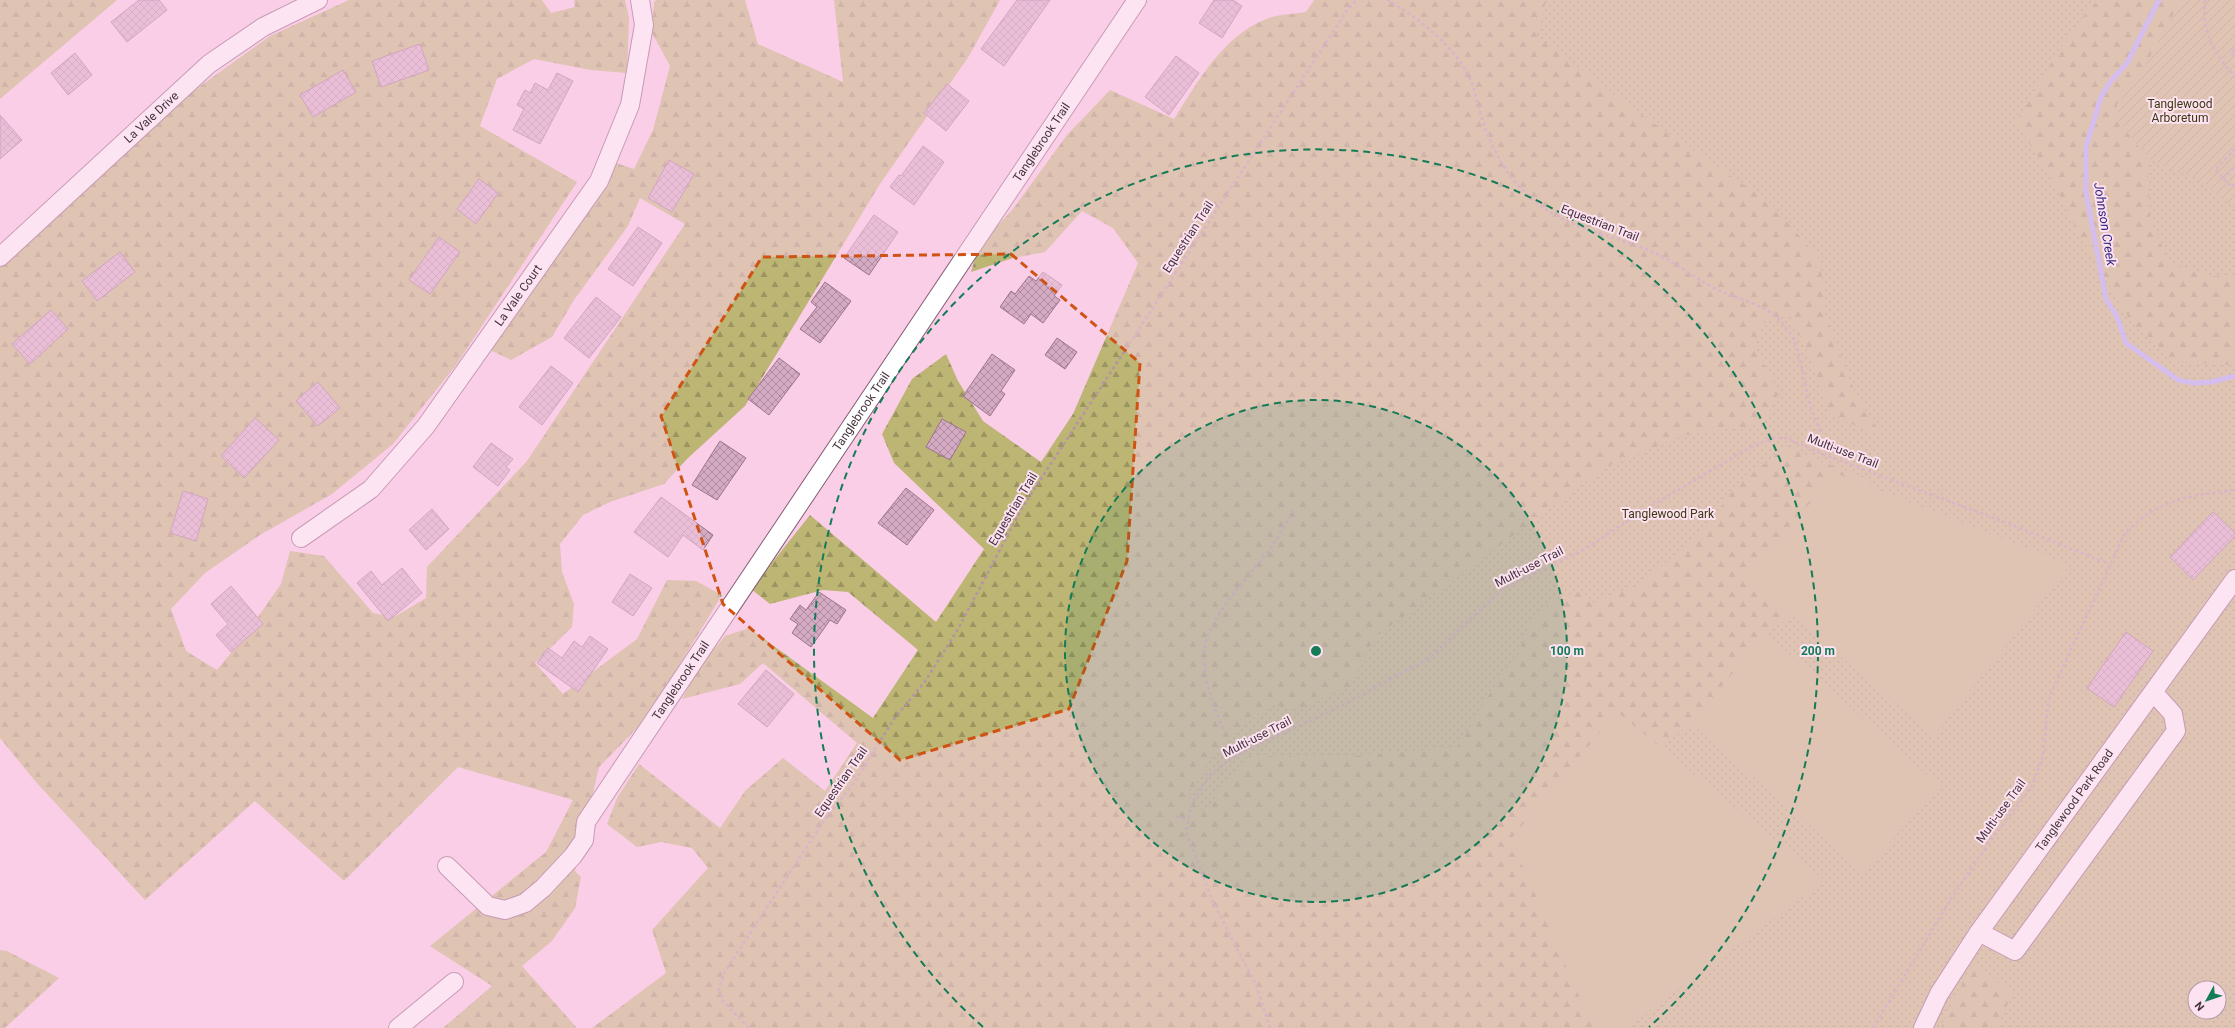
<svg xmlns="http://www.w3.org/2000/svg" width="2235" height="1028" viewBox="0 0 2235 1028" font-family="Roboto,sans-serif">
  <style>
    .grass { fill: url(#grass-dots); fill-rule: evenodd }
    .forest { fill: url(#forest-firs) }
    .garden { fill: url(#garden-furrows) }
    .pitch { fill: #bdb574 }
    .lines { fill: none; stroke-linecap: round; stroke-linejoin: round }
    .stream { stroke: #a7a9f9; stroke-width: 5 }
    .building { fill: url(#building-cross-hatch); stroke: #9c748c }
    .minor-casing { stroke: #855e75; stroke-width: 20 }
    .path { stroke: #b693a7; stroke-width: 2.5; stroke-dasharray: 3 3; stroke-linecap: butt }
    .minor { stroke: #fff; stroke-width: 18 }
    .marked { fill: none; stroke: #cf5313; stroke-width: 3; stroke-dasharray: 8 5; stroke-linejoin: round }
    .ring { fill: none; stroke: #137c56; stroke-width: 2; stroke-dasharray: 7 5 }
    .labels { text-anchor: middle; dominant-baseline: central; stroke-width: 4; stroke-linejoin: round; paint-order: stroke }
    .park-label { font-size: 12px; fill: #3c370f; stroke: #fde2f1 }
    .street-label { font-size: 12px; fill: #44323d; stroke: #fde2f1 }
    .water-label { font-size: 13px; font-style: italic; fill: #332680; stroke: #fde2f1 }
    .centre { fill: #137c56; stroke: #fde2f1; stroke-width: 2 }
    .ring-label { font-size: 12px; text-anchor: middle; font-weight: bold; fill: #137c56; stroke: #fde2f1; stroke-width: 4; stroke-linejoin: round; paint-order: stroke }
  </style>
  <defs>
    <pattern id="grass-dots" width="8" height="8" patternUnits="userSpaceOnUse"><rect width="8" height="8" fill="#bdb574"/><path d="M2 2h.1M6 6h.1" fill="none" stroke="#9b9460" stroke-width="1.8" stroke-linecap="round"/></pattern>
    <pattern id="forest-firs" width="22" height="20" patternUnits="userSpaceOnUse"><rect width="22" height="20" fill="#bdb574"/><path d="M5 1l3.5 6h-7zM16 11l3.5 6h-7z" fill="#9b9460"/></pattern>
    <pattern id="garden-furrows" width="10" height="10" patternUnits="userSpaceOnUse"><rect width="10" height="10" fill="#bdb574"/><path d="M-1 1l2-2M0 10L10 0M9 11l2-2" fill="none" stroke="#9b9460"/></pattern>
    <pattern id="building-cross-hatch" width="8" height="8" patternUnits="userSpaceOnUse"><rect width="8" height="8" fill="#d5abc4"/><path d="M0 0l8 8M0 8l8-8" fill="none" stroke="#ae8ca0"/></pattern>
  </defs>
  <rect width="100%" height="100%" fill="#fbcee8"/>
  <path class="grass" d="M1346,0H2235V1028H740L699,983ZM2195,988H2219V1012H2195Z"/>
  <path class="forest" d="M0,0H117L0,99Z
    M349,0H542L551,13L575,7L574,0H625L629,18L627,73L591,70L534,59L497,79L480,126L577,182L456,365L393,444L332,494L260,535L205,573L171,609L186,651L217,670L246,634L281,584L290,551L324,556L373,613L394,617L426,598L427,567L527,461L685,224L640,198L628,226L574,300L552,337L511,360L490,350L613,162L634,169L653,130L670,66L652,33L654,2L656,0H745L758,44L843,82L834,0H1000L969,56L880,184L745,406L688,458L664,484L610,502L583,515L560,544L562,572L574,604L572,627L535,663L563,694L637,639L667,580L696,581L722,595L647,718L599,767L575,871L581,877L575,908L552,941L522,966L577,1028H443L492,986L430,946L546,852L573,800L458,767L344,881L255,801L145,900L35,781L0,738V267L181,100L270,36Z
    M1314,0H1546L1537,36L1639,113L1772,204L1820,260L1826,318L1856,395L1883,437L1830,415L1812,361L1789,314L1762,324L1755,348L1779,392L1764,424L1684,435L1606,467L1374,638L1349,686L1298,709L1270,705L1219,745L1187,795L1203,812L1248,756L1342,757L1457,747L1492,690L1518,654L1530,624L1554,599L1578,592L1593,603L1637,585L1698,538L1736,486L1787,446L1822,462L1871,479L1867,500L1799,585L1787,619L1766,633L1691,724L1632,767L1627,1028H592L666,973L652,930L708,868L692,848L661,842L637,847L607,824L617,798L639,764L720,828L745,791L783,758L825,791L857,743L763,663L740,684L682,699L700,666L725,636L749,628L873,718L918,650L848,592L823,590L770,604L751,589L810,515L936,622L984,549L894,463L882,434L912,379L946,354L958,381L983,421L1041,462L1073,414L1138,263L1113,228L1082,211L1045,252L1013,258L971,272L979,246L1013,209L1067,135L1110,90L1174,119C1199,80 1223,35 1269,18C1280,14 1294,14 1306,12Z
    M2098,0H2181L2144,68L2117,105L2119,122L2147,157L2150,219L2169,263L2213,276L2235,275V365L2176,362L2131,322L2080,236L2051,178L2016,122L2070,32Z
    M0,950L7,951L59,978L5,1028H0Z
    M1973,961L2012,993L1997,1028H1941Z"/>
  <path class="garden" d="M2181,0H2235V208L2194,177L2173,171L2147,157L2119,122L2117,105L2144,68Z"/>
  <path class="pitch" d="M1836,473L2070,565L1934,736L1746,577Z
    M1766,633L1940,786L1864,872L1691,724Z
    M1617,712L1825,880L1627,1028H1593L1511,839Z"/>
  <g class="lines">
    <path class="stream" d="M2159,0L2127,63L2111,81L2101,97L2086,147V193L2106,299L2117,317L2126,343L2178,380L2193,383L2211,382L2235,376"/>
  </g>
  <path class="building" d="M139,0H159L167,10L127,42L111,22Z
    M1017,0H1050L1004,66L981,49Z
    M1214,0H1233L1242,6L1222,38L1199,23Z
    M420,44L429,70L381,87L372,61Z
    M75,53L92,75L68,95L51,73Z
    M1176,56L1199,73L1169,115L1145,97Z
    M343,70L356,92L313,117L300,95Z
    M557,73L573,81L540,144L513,130L524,109L517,105L525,90L530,93L535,83L548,90Z
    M947,84L969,101L946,131L924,113Z
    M0,115L22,140L0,159Z
    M923,146L944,162L914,205L890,187L899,175L901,176Z
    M669,160L694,174L672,212L648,198Z
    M479,179L498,193L476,224L457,209Z
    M874,215L898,232L869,275L844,258Z
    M638,227L662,243L633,286L608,269Z
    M439,237L460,252L430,294L409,280Z
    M120,252L135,272L97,301L82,281Z
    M1043,272L1062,285L1054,296L1060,300L1043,323L1031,314L1024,324L1000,307L1011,291L1015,294L1029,276L1036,281Z
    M825,282L851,301L820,343L800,329L817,307L811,302Z
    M596,297L621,317L589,358L564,338Z
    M51,310L68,329L30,364L12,344Z
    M1057,338L1077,352L1065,369L1045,355Z
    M992,354L1015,370L1001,391L1005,394L990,416L963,396Z
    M779,358L800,374L769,415L748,399Z
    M551,366L573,383L542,425L519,407Z
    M318,382L340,408L318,426L296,401Z
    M255,418L279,440L244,478L221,456Z
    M942,419L966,432L950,460L926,447Z
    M720,441L746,458L717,500L692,485Z
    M491,443L513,459L506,467L510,470L498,486L473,467Z
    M906,488L934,510L907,545L878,523Z
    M183,491L208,499L196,541L170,533Z
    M661,497L713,535L703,550L683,535L668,557L634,532Z
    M432,509L449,529L426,550L409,530Z
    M2213,512L2235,533V536L2193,580L2170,557Z
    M402,568L422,593L388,621L357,583L371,571L382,585Z
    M630,574L652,588L633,616L612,602Z
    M231,586L263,624L231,652L216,635L228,624L211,604Z
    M819,592L846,610L837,624L830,620L811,647L792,633L798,624L790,619L800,605L806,610Z
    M2126,632L2153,651L2114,707L2087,688Z
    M590,636L608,649L578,692L537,663L548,648L562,658L574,641L582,647Z
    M766,670L794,694L767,727L738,704Z"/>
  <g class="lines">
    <defs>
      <g id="minor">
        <path id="s1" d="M0,257L209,64L263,27L318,0"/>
        <path id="s2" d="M301,538L371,489L426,426L599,181L630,105L644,25L640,0"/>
        <path id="s3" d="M447,866L488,906L505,910L525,903L543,888L573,856L584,840L586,822L1137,0"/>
        <path d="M1979,932L2015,951L2176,731L2173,714L2154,693"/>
        <path d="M398,1028L454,982"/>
        <path id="s4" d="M1923,1028L1939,994L1979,932L2235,579"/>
      </g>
    </defs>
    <use href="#minor" class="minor-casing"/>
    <path class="path" d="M1387,0C1416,16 1453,45 1468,75C1475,87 1476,99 1480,112C1489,144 1504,173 1529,196C1563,229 1612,234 1653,252C1676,262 1694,278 1716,289C1744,302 1768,303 1788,330C1801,348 1804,384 1810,406C1813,415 1818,424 1821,433
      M2205,0C2201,30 2214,55 2235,76
      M2235,49L2231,53L2235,56
      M2235,149L2215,170L2232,187L2235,184
      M2223,179L2235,166
      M1223,729C1213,704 1203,679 1204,652C1206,618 1252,574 1272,546C1280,534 1287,522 1294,510
      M1176,817L1187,819
      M749,1028L723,1001L719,990L724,973L823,822L855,781L894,719L926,680L958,629L1022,508L1348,9L1357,0
      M1270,1028L1256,985L1213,902L1186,831L1192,803L1210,775L1235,756L1341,706L1430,658L1501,590L1585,549L1646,509L1749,448L1773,438H1786L1825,455L2002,521L2109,564
      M1873,1028L1949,902L1986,847L2032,786L2043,756L2048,704L2052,691L2125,533C2161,498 2188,496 2235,490"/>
    <use href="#minor" class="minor"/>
  </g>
  <path d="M0 0H2235V1028H0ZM1011,254L1140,363L1127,561L1069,709L900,760L723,604L661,416L762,257Z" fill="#fbcee8" fill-opacity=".55" fill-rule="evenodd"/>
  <path class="marked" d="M1011,254L1140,363L1127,561L1069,709L900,760L723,604L661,416L762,257Z"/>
  <circle cx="1316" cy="651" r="251" fill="#137c56" fill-opacity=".12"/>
  <g class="ring">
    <circle cx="1316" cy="651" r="251"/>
    <path d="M983 1027A502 502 0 1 1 1649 1027"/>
  </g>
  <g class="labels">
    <g class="park-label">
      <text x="2180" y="104">Tanglewood<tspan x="2180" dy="14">Arboretum</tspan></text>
      <text x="1668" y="514">Tanglewood Park</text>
    </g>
    <g class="street-label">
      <text stroke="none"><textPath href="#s1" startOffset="206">La Vale Drive</textPath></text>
      <text stroke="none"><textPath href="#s3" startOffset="1019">Tanglebrook Trail</textPath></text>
      <text transform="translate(1600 223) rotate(21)">Equestrian Trail</text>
      <text transform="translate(1188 237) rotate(-57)">Equestrian Trail</text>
      <text stroke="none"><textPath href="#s2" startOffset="329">La Vale Court</textPath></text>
      <text stroke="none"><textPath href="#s3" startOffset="695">Tanglebrook Trail</textPath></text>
      <text transform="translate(1843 451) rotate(21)">Multi-use Trail</text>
      <text transform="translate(1013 509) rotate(-59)">Equestrian Trail</text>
      <text transform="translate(1529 567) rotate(-27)">Multi-use Trail</text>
      <text stroke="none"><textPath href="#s3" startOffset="371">Tanglebrook Trail</textPath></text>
      <text transform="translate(1257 737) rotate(-27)">Multi-use Trail</text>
      <text transform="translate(841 782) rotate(-55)">Equestrian Trail</text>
      <text stroke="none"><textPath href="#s4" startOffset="274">Tanglewood Park Road</textPath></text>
      <text transform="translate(2001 811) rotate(-54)">Multi-use Trail</text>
    </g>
    <g class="water-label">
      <text transform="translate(2105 224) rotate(81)">Johnson Creek</text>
    </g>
  </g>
  <circle cx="1316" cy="651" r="6" class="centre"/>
  <g class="ring-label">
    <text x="1567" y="655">100 m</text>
    <text x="1818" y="655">200 m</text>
  </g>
  <g transform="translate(2207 1000) rotate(230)"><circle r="19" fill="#fde2f1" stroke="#b39ca9"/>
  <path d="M0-3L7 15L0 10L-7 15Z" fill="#137c56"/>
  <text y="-6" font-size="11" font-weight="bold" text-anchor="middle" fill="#44323d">N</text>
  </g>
</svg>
